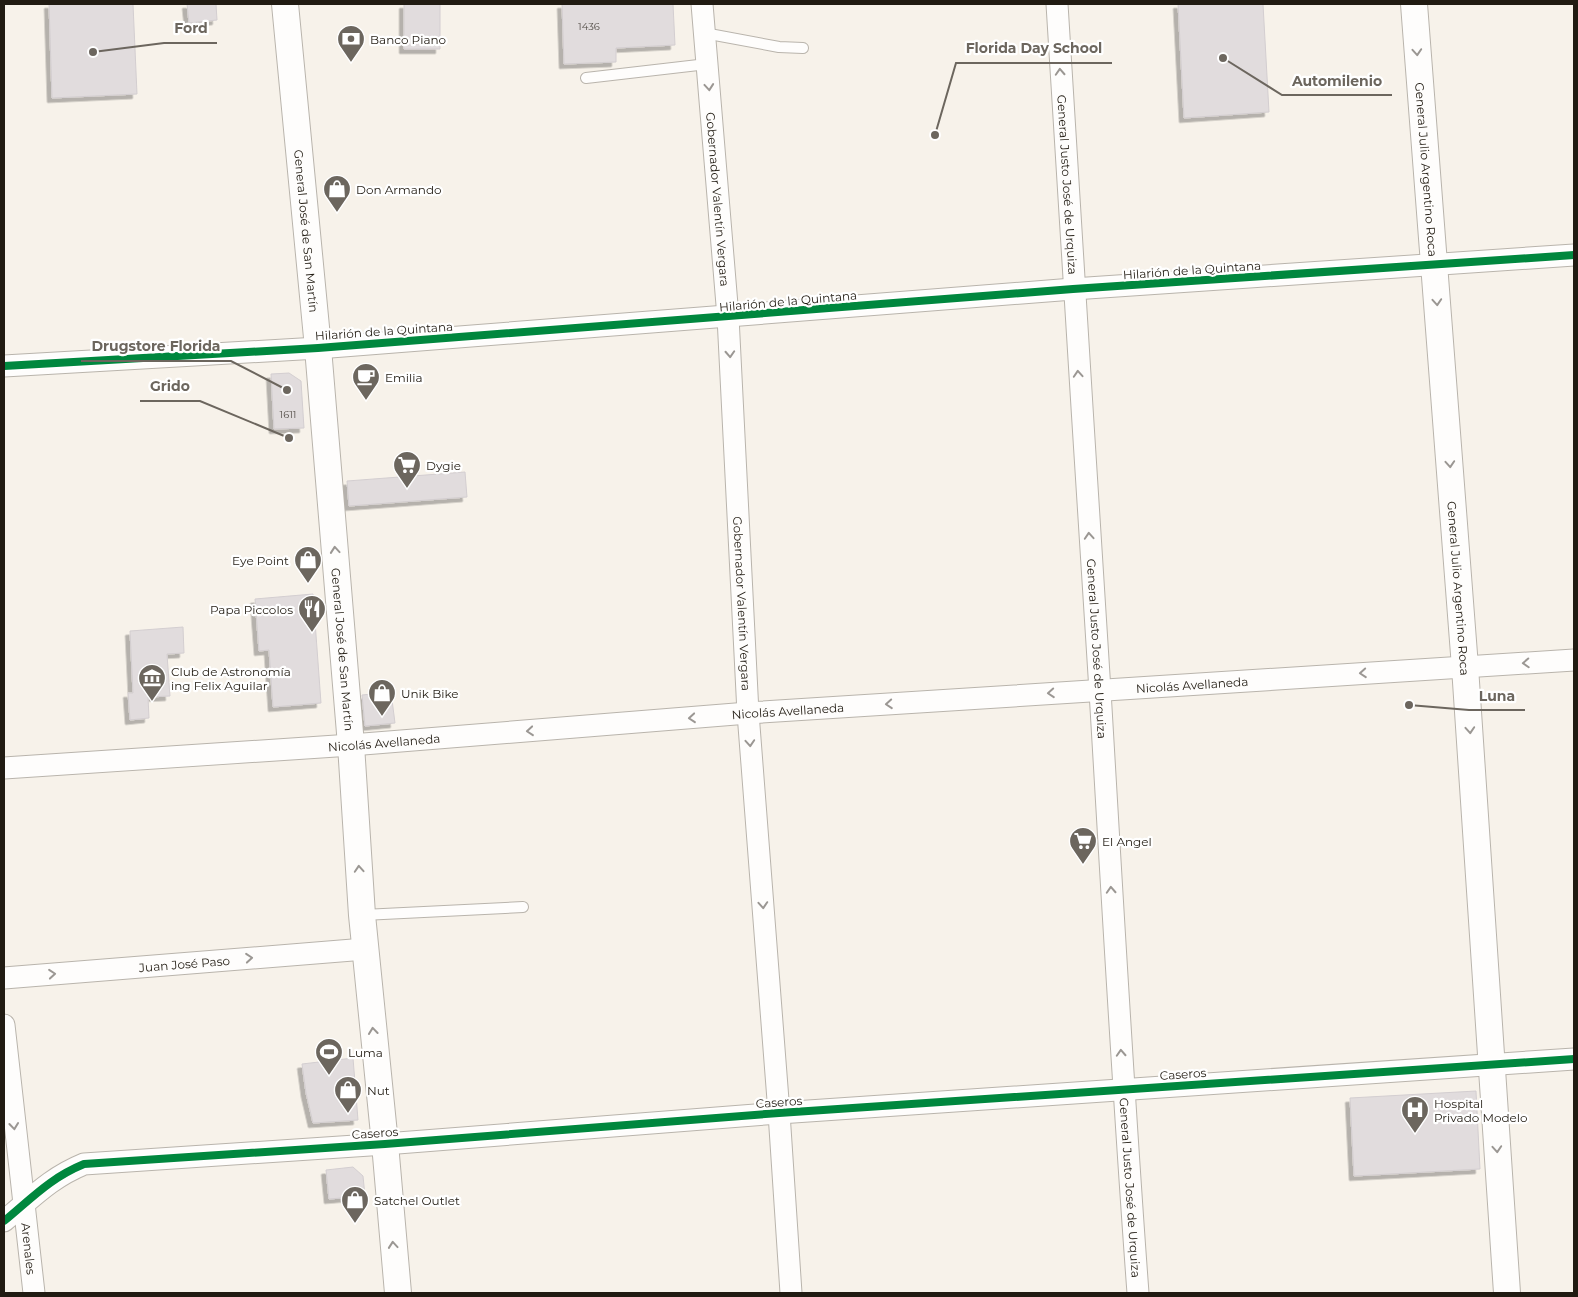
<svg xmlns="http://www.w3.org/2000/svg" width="1578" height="1297" viewBox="0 0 1578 1297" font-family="Montserrat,sans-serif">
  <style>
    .building { fill: #e1dcdd; stroke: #d3ced0; filter: url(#shadow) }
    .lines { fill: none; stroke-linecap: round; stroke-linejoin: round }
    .service-casing { stroke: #b9b4ac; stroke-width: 12 }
    .minor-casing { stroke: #b9b4ac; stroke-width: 23 }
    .tertiary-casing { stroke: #b9b4ac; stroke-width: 28 }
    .service { stroke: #fefdfc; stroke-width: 10 }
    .minor { stroke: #fefdfc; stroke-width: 21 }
    .tertiary { stroke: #fefdfc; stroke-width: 26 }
    .cycleway-casing { stroke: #fff; stroke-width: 11 }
    .cycleway { stroke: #00873e; stroke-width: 8 }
    .oneway { stroke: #9b9793 }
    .labels { text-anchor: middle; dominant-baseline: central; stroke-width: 4.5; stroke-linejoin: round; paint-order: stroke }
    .number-label { font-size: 10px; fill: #544e48 }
    .poi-label { font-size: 12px; fill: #211b12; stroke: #fff; text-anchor: start }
    .street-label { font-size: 12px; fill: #211b12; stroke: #fff }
    .leader { fill: none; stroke: #6c665e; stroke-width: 2 }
    .callout-dot { fill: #6c665e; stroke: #fff; stroke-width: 2 }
    .callout-label { font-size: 14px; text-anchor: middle; font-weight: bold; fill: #6c665e; stroke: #fff; stroke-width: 4.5; stroke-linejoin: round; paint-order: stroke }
  </style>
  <defs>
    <filter id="shadow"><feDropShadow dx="-4.5" dy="4.5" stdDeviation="0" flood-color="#0004"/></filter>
  </defs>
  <rect width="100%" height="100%" fill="#f7f2ea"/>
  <path class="building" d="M49,4H133L137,94L52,98Z
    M187,4H216L217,20L189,23Z
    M404,4H440V49H404Z
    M562,4H673L675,45L616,48V62L564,64Z
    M1178,4H1263L1269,112L1184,118Z
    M289,373L301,381L304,428L274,429L271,374Z
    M465,472L467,497L349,506L347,481Z
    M313,594L321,703L273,707L269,650L259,651L255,599Z
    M183,627L184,653L167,654L170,696L148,697L149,718L130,720L128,693H133L130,631Z
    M391,692L395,723L365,726L362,695Z
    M353,1058L358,1120L313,1123L306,1093L302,1064Z
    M1476,1091L1480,1169L1354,1176L1350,1098Z
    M353,1167L363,1176L365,1196L329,1199L326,1170Z"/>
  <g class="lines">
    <defs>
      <path id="service" d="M704,33L779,47L803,48
        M586,78L707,64
        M363,915L523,907"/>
      <g id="minor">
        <path id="s1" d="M702,4L728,317L748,713L779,1113L791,1293"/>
        <path id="s2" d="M1057,4C1070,233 1086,462 1100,691C1112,892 1123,1092 1138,1293"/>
        <path d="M4,366L318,348L1073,289L1574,255"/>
        <path id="s3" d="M4,768L351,745L748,713L1574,660"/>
        <path id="s4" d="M4,978L365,949"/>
        <path id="s5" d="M4,1025L34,1293"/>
        <path d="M4,1221C32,1198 50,1178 84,1164L385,1144L779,1113L1574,1059"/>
      </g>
      <g id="tertiary">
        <path id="s6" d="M285,4L318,348L351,745L362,915L385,1144L398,1293"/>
        <path id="s7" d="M1414,4L1465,667L1507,1293"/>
      </g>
    </defs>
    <use href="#service" class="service-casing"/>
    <use href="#minor" class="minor-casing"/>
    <use href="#tertiary" class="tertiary-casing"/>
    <use href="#service" class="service"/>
    <use href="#minor" class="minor"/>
    <use href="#tertiary" class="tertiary"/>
    <defs>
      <path id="cycleway" d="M4,366L318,348L1073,289L1574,255
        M4,1221C32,1198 50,1178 84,1164L385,1144L779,1113L1574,1059"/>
    </defs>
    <use href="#cycleway" class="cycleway-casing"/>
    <use href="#cycleway" class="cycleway"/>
  </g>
  <defs><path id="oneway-chevron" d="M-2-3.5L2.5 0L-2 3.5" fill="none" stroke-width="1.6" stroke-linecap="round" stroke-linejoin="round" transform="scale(1.25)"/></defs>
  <g class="oneway">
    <use href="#oneway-chevron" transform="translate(1417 52) rotate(86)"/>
    <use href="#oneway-chevron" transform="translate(1060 72) rotate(-93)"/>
    <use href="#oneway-chevron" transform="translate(709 87) rotate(85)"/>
    <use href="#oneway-chevron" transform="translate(1437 302) rotate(86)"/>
    <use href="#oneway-chevron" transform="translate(730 354) rotate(87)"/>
    <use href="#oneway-chevron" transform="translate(1078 374) rotate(-94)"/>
    <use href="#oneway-chevron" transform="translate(1450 464) rotate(86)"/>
    <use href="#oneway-chevron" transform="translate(1089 536) rotate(-94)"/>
    <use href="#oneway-chevron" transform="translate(335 550) rotate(-95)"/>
    <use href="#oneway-chevron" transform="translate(1526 663) rotate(177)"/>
    <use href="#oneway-chevron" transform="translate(1363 673) rotate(176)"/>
    <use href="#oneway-chevron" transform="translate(1051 693) rotate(176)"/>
    <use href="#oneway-chevron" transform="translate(889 704) rotate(176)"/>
    <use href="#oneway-chevron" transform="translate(692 718) rotate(175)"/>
    <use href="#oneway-chevron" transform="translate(1470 730) rotate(86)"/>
    <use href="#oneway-chevron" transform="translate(530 731) rotate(175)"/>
    <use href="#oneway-chevron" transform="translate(750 743) rotate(86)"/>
    <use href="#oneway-chevron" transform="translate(359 869) rotate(-94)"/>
    <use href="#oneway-chevron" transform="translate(1111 890) rotate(-93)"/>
    <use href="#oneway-chevron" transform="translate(763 905) rotate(86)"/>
    <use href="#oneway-chevron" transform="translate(249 958) rotate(-5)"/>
    <use href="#oneway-chevron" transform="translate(52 974) rotate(-5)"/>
    <use href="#oneway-chevron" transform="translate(373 1031) rotate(-96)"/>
    <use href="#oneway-chevron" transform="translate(1121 1053) rotate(-93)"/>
    <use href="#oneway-chevron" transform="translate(14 1126) rotate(84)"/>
    <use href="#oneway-chevron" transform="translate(1497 1149) rotate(86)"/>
    <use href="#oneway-chevron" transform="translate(393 1245) rotate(-95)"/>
  </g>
  <defs>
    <symbol id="bank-pin" viewBox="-11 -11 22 30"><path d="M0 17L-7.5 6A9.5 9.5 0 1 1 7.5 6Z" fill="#6c665e" stroke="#fff"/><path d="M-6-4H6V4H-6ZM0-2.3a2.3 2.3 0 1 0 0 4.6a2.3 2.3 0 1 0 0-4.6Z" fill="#fff"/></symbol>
    <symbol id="shop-pin" viewBox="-11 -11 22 30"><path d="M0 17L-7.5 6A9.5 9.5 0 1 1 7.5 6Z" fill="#6c665e" stroke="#fff"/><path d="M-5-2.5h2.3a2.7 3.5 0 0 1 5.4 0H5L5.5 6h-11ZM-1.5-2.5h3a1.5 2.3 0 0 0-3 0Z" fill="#fff"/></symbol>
    <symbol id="cafe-pin" viewBox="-11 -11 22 30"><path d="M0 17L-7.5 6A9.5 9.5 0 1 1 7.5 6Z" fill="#6c665e" stroke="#fff"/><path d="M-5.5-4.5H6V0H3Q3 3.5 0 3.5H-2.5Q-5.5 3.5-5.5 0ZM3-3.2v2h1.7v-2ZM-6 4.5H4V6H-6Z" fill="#fff"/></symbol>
    <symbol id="supermarket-pin" viewBox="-11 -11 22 30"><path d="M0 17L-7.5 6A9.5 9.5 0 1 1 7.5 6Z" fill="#6c665e" stroke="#fff"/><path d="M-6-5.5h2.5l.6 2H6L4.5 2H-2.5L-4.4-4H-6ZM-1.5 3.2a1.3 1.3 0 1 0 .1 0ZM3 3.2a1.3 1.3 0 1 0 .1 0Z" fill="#fff"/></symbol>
    <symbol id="restaurant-pin" viewBox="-11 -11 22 30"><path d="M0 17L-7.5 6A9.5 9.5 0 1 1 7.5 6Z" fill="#6c665e" stroke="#fff"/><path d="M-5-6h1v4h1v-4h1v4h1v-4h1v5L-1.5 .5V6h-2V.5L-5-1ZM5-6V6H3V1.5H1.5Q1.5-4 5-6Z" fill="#fff"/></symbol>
    <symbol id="museum-pin" viewBox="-11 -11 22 30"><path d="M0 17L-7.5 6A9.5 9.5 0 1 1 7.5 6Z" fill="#6c665e" stroke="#fff"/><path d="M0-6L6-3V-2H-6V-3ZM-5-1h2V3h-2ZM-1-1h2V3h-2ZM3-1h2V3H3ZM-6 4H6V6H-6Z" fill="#fff"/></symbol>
    <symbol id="stadium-pin" viewBox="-11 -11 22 30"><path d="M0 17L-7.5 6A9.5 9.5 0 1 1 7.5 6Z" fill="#6c665e" stroke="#fff"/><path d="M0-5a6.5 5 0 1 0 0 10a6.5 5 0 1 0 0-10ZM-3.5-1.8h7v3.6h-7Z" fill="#fff"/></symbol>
    <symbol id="hospital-pin" viewBox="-11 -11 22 30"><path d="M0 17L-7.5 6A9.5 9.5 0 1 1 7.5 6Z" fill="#6c665e" stroke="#fff"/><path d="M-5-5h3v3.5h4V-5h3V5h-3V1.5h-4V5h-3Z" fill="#fff"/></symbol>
  </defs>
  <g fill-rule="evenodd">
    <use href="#bank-pin" x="335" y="23" width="32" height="43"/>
    <use href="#shop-pin" x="321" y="173" width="32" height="43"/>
    <use href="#cafe-pin" x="350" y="361" width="32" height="43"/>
    <use href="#supermarket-pin" x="391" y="449" width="32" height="43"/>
    <use href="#shop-pin" x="292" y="544" width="32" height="43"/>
    <use href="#restaurant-pin" x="296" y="593" width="32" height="43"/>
    <use href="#museum-pin" x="136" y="662" width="32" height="43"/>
    <use href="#shop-pin" x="366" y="677" width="32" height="43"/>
    <use href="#supermarket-pin" x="1067" y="825" width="32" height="43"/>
    <use href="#stadium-pin" x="313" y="1036" width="32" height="43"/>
    <use href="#shop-pin" x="332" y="1074" width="32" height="43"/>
    <use href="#hospital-pin" x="1399" y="1094" width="32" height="43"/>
    <use href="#shop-pin" x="339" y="1184" width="32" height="43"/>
  </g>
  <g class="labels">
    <g class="number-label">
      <text x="589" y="26">1436</text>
      <text x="288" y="414">1611</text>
    </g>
    <g class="poi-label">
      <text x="370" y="39">Banco Piano</text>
      <text x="356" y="189">Don Armando</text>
      <text x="385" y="377">Emilia</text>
      <text x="426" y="465">Dygie</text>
      <text x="289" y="560" text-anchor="end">Eye Point</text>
      <text x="293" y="609" text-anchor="end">Papa Piccolos</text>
      <text x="171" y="671">Club de Astronomía<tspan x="171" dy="14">ing Felix Aguilar</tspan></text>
      <text x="401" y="693">Unik Bike</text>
      <text x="1102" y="841">El Angel</text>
      <text x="348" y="1052">Luma</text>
      <text x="367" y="1090">Nut</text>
      <text x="1434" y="1103">Hospital<tspan x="1434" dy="14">Privado Modelo</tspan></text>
      <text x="374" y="1200">Satchel Outlet</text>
    </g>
    <g class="street-label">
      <text stroke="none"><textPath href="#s7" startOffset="166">General Julio Argentino Roca</textPath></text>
      <text stroke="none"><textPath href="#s2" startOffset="181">General Justo José de Urquiza</textPath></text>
      <text stroke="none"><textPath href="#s1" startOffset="196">Gobernador Valentín Vergara</textPath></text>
      <text stroke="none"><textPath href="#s6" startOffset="228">General José de San Martín</textPath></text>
      <text transform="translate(1192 270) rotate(-4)">Hilarión de la Quintana</text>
      <text transform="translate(788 301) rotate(-5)">Hilarión de la Quintana</text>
      <text transform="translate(384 331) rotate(-4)">Hilarión de la Quintana</text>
      <text stroke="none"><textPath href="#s7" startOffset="586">General Julio Argentino Roca</textPath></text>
      <text stroke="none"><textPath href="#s1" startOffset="601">Gobernador Valentín Vergara</textPath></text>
      <text stroke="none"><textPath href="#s6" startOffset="648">General José de San Martín</textPath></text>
      <text stroke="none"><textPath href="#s2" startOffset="646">General Justo José de Urquiza</textPath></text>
      <text stroke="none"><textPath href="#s3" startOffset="1191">Nicolás Avellaneda</textPath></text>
      <text stroke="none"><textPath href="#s3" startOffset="786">Nicolás Avellaneda</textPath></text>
      <text stroke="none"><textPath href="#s3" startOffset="381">Nicolás Avellaneda</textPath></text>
      <text stroke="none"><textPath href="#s4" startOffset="181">Juan José Paso</textPath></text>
      <text transform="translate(1183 1074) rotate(-4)">Caseros</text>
      <text transform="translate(779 1102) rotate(-4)">Caseros</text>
      <text transform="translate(375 1133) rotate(-4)">Caseros</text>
      <text stroke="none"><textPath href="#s2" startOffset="1186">General Justo José de Urquiza</textPath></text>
      <text stroke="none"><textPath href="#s5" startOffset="225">Arenales</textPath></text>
    </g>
  </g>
  <path class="leader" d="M93 52L164 43H217M935 135L956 63H1112M1223 58L1282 95H1392M287 390L231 361H81M289 438L200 401H140M1409 705L1469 710H1525"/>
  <g class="callout-dot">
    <circle cx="93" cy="52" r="5"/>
    <circle cx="935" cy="135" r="5"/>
    <circle cx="1223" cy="58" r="5"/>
    <circle cx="287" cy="390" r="5"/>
    <circle cx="289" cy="438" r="5"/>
    <circle cx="1409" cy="705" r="5"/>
  </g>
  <g class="callout-label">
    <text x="191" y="33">Ford</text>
    <text x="1034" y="53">Florida Day School</text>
    <text x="1337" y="86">Automilenio</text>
    <text x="156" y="351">Drugstore Florida</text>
    <text x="170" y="391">Grido</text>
    <text x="1497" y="701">Luna</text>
  </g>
  <rect width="1578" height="1297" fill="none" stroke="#211b12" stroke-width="10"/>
</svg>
